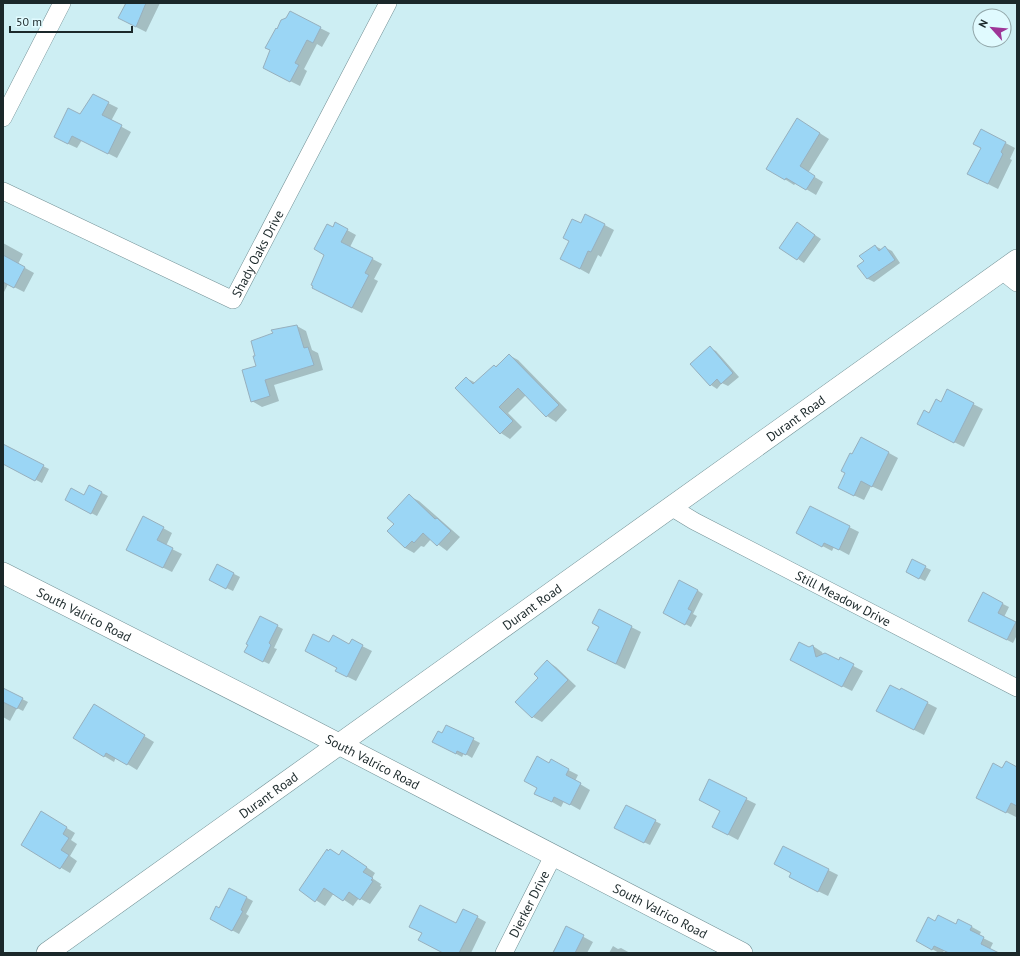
<svg xmlns="http://www.w3.org/2000/svg" width="1020" height="956" viewBox="0 0 1020 956" font-family="'PT Sans',sans-serif">
  <style>
    .shadow { fill: #0003 }
    .building { fill: #9bd6f5; stroke: #97b0be }
    .lines { fill: none; stroke-linecap: round; stroke-linejoin: round }
    .minor-casing { stroke: #739196; stroke-width: 18 }
    .tertiary-casing { stroke: #739196; stroke-width: 22 }
    .minor { stroke: #fff; stroke-width: 17 }
    .tertiary { stroke: #fff; stroke-width: 21 }
    .labels { text-anchor: middle; dominant-baseline: central; stroke-width: 3; stroke-linejoin: round; paint-order: stroke }
    .street-label { font-size: 13px; fill: #1b282a; stroke: #e0fafe }
  </style>
  <rect width="100%" height="100%" fill="#cdeef3"/>
  <path class="shadow" d="M123,3H160L146,32L128,23L126,5Z
    M320,28L330,33L322,47L317,44L304,69L307,71L300,86L264,68Z
    M108,103L118,108L111,121L131,132L117,158L82,140L77,148L64,142L81,116Z
    M807,125L829,139L808,173L823,182L816,195L796,183L794,185L767,168Z
    M981,130L1015,148L1010,159L1012,160L998,189L978,179L982,148Z
    M586,215L614,230L601,257L598,255L589,274L571,264L581,224Z
    M803,227L821,239L804,263L780,247Z
    M333,228L347,230L356,235L350,247L382,264L374,279L378,281L362,313L322,293L325,255Z
    M3,243L23,254L18,264L34,273L24,292L8,284L3,294Z
    M875,246L881,249L886,248L892,251L900,263L874,282L868,279L865,262Z
    M297,326L306,331L312,350L318,353L323,370L274,385L279,401L262,407L252,401L257,366Z
    M710,348L716,351L739,377L728,386L722,383L717,389L711,385Z
    M509,355L518,360L567,410L556,422L547,416L526,395L508,413L522,427L510,439L501,433L466,378L476,383Z
    M941,403L973,404L983,409L964,447L928,429L929,414Z
    M862,438L898,458L882,491L871,486L864,500L849,493L853,456Z
    M3,455L43,466L49,469L42,483L3,463Z
    M102,493L108,496L97,516L72,503L84,496Z
    M409,496L419,501L460,537L447,551L431,539L424,547L421,546L414,553L405,548L395,524Z
    M849,527L859,532L849,555L834,547L832,551L807,538Z
    M163,528L172,533L166,546L182,554L172,572L127,550Z
    M217,565L240,577L233,591L216,583Z
    M925,567L931,570L925,581L913,575Z
    M697,590L703,594L693,614L697,616L691,627L670,616Z
    M983,594L1009,607L1004,617L1017,623V635L1013,643L976,624Z
    M600,611L641,632L625,669L598,655Z
    M277,626L283,629L274,648L277,649L269,664L251,655Z
    M330,644L362,646L372,651L356,681L346,676L338,668Z
    M813,646L822,652L823,655L839,661L840,659L863,671L852,691L800,665L809,648Z
    M547,661L556,667L576,686L542,722L533,717L540,678Z
    M3,689L28,702L23,711L17,708L10,721L3,717Z
    M902,690L937,708L924,735L887,716Z
    M103,711L154,742L137,770L116,757L114,762L74,738Z
    M447,726L480,743L472,758L464,753L462,757L440,745Z
    M551,761L578,775L575,781L590,790L580,810L564,801L561,807L545,798Z
    M1017,768V815L1016,817L986,802L1003,769Z
    M746,799L756,804L738,840L723,832L721,811Z
    M42,813L75,833L71,840L77,844L70,856L77,861L70,873L22,845Z
    M655,821L661,824L650,845L621,831Z
    M783,847L838,875L828,896L799,882Z
    M343,851L375,873L372,878L381,884L380,886L382,887L370,904L359,898L353,906L334,893L325,906L300,890L329,852L340,855Z
    M230,889L253,901L246,914L249,916L239,934L217,922L220,909Z
    M477,917L486,922L471,953H446L456,924Z
    M935,922L972,927L981,932L979,936L993,943L990,949L996,953H950L944,950L943,953H939L927,946Z
    M567,928L593,942L587,953H552Z
    M613,946L618,949L621,948L630,953H609Z"/>
  <path class="building" d="M126,3H146L136,27L118,18Z
    M290,11L321,27L313,43L307,40L295,63L299,65L290,82L263,68L270,50L265,48L276,28L277,29L281,20L286,18Z
    M93,94L109,102L102,115L122,125L108,154L72,136L68,144L54,137L68,108L80,114Z
    M797,118L820,133L800,166L815,176L806,190L786,178L785,180L766,169Z
    M981,129L1006,142L1001,152L1003,154L988,184L967,174L981,148L973,144Z
    M585,214L605,224L591,252L588,251L580,269L560,259L569,241L563,238L572,219L581,223Z
    M335,222L348,229L341,242L373,258L365,273L369,275L352,308L312,288L313,286L311,285L324,255L314,249L327,224L333,227Z
    M797,222L815,235L797,260L779,248Z
    M875,245L879,251L885,246L895,260L867,279L857,266L864,261L859,256Z
    M3,255L25,267L14,288L3,282Z
    M297,325L304,348L308,347L314,365L265,380L270,396L251,402L242,370L256,366L253,356H255L251,341L273,333L271,330Z
    M710,346L733,373L721,384L717,379L710,386L690,364Z
    M509,354L559,405L546,417L518,388L499,407L513,421L500,434L455,388L466,377L473,384L494,365L496,367Z
    M947,389L974,403L954,443L917,424L924,410L929,413L936,399L941,402Z
    M861,437L889,452L872,487L861,481L854,496L838,488L845,473L841,471L850,453L852,454Z
    M3,444L44,465L35,481L3,464Z
    M89,485L102,492L91,514L65,500L71,488L84,495Z
    M409,494L435,519L437,518L451,531L437,546L423,533L414,543L412,541L405,548L387,531L394,524L387,518Z
    M810,506L850,526L839,550L824,543L822,547L796,533Z
    M143,516L164,527L157,540L173,548L163,568L126,550Z
    M912,559L926,566L919,579L906,572Z
    M217,564L234,573L226,589L209,580Z
    M679,580L698,590L688,609L692,611L685,625L663,613Z
    M983,592L1003,603L998,613L1016,622L1007,640L968,621Z
    M599,609L632,626L616,664L587,650L599,627L592,623Z
    M260,616L278,625L269,643L271,645L263,662L244,652L248,645L246,644Z
    M313,634L329,642L333,635L349,644L352,639L363,645L347,677L335,671L337,668L305,651Z
    M799,642L809,647L813,645L816,657L825,653L839,660L840,657L854,664L842,687L790,660Z
    M547,660L568,680L532,718L515,702L538,678L534,674Z
    M890,685L900,690L901,688L928,702L914,730L876,711Z
    M3,688L23,698L17,709L3,702Z
    M94,704L145,735L127,765L106,753L104,757L73,738Z
    M446,725L474,738L466,755L457,751L456,754L432,742L438,731L442,733Z
    M537,756L549,763L551,759L569,769L566,775L581,783L570,805L554,797L552,802L534,794L537,788L524,781Z
    M1006,761L1017,767V806L1011,803L1006,813L976,798L993,763L1002,768Z
    M709,779L747,798L728,835L712,827L720,811L699,800Z
    M626,805L656,820L644,843L614,828Z
    M41,811L67,827L63,834L69,838L61,850L69,855L60,869L21,845Z
    M783,846L829,869L818,892L789,877L791,873L774,864Z
    M327,849L328,851L330,849L339,855L342,850L367,867L363,872L373,878L371,880L373,881L360,900L349,892L343,901L324,888L315,902L299,890Z
    M229,888L247,897L241,910L243,911L232,931L210,919L216,906L219,908Z
    M420,905L456,923L463,909L478,916L459,953H443L418,940L422,933L409,927Z
    M938,915L956,924L958,919L972,926L970,930L984,937L981,944L999,953H949L934,946L932,950L916,941L928,917L935,921Z
    M566,926L584,935L575,953H553Z"/>
  <g class="lines">
    <defs>
      <g id="minor">
        <path d="M3,118L62,3"/>
        <path id="s1" d="M3,191L233,300L388,3"/>
        <path d="M1002,271L1017,283"/>
        <path id="s2" d="M671,507L694,521L1017,688"/>
        <path id="s3" d="M504,953L553,856"/>
      </g>
      <g id="tertiary">
        <path id="s4" d="M3,573L306,727L742,953"/>
        <path id="s5" d="M47,953L1017,260"/>
      </g>
    </defs>
    <use href="#minor" class="minor-casing"/>
    <use href="#tertiary" class="tertiary-casing"/>
    <use href="#minor" class="minor"/>
    <use href="#tertiary" class="tertiary"/>
  </g>
  <g class="labels">
    <g class="street-label">
      <text stroke="none"><textPath href="#s1" startOffset="307">Shady Oaks Drive</textPath></text>
      <text stroke="none"><textPath href="#s5" startOffset="920">Durant Road</textPath></text>
      <text stroke="none"><textPath href="#s2" startOffset="195">Still Meadow Drive</textPath></text>
      <text stroke="none"><textPath href="#s5" startOffset="596">Durant Road</textPath></text>
      <text stroke="none"><textPath href="#s4" startOffset="91">South Valrico Road</textPath></text>
      <text stroke="none"><textPath href="#s4" startOffset="415">South Valrico Road</textPath></text>
      <text stroke="none"><textPath href="#s5" startOffset="272">Durant Road</textPath></text>
      <text stroke="none"><textPath href="#s3" startOffset="55">Dierker Drive</textPath></text>
      <text stroke="none"><textPath href="#s4" startOffset="739">South Valrico Road</textPath></text>
    </g>
  </g>
  <rect width="1020" height="956" fill="none" stroke="#1b282a" stroke-width="8"/>
  <g transform="translate(992 28) rotate(297)"><circle r="19" fill="#e0fafe" stroke="#91a6a9"/>
  <path d="M0-3L7 15L0 10L-7 15Z" fill="#9e3597"/>
  <text y="-6" font-size="11" font-weight="bold" text-anchor="middle" fill="#1b282a">N</text>
  </g>
  <path d="M10 26v6h122v-6" fill="none" stroke="#1b282a" stroke-width="2"/>
  <text x="16" y="26" font-size="12" fill="#1b282a" stroke="#e0fafe" stroke-width="3" paint-order="stroke">50 m</text>
</svg>
